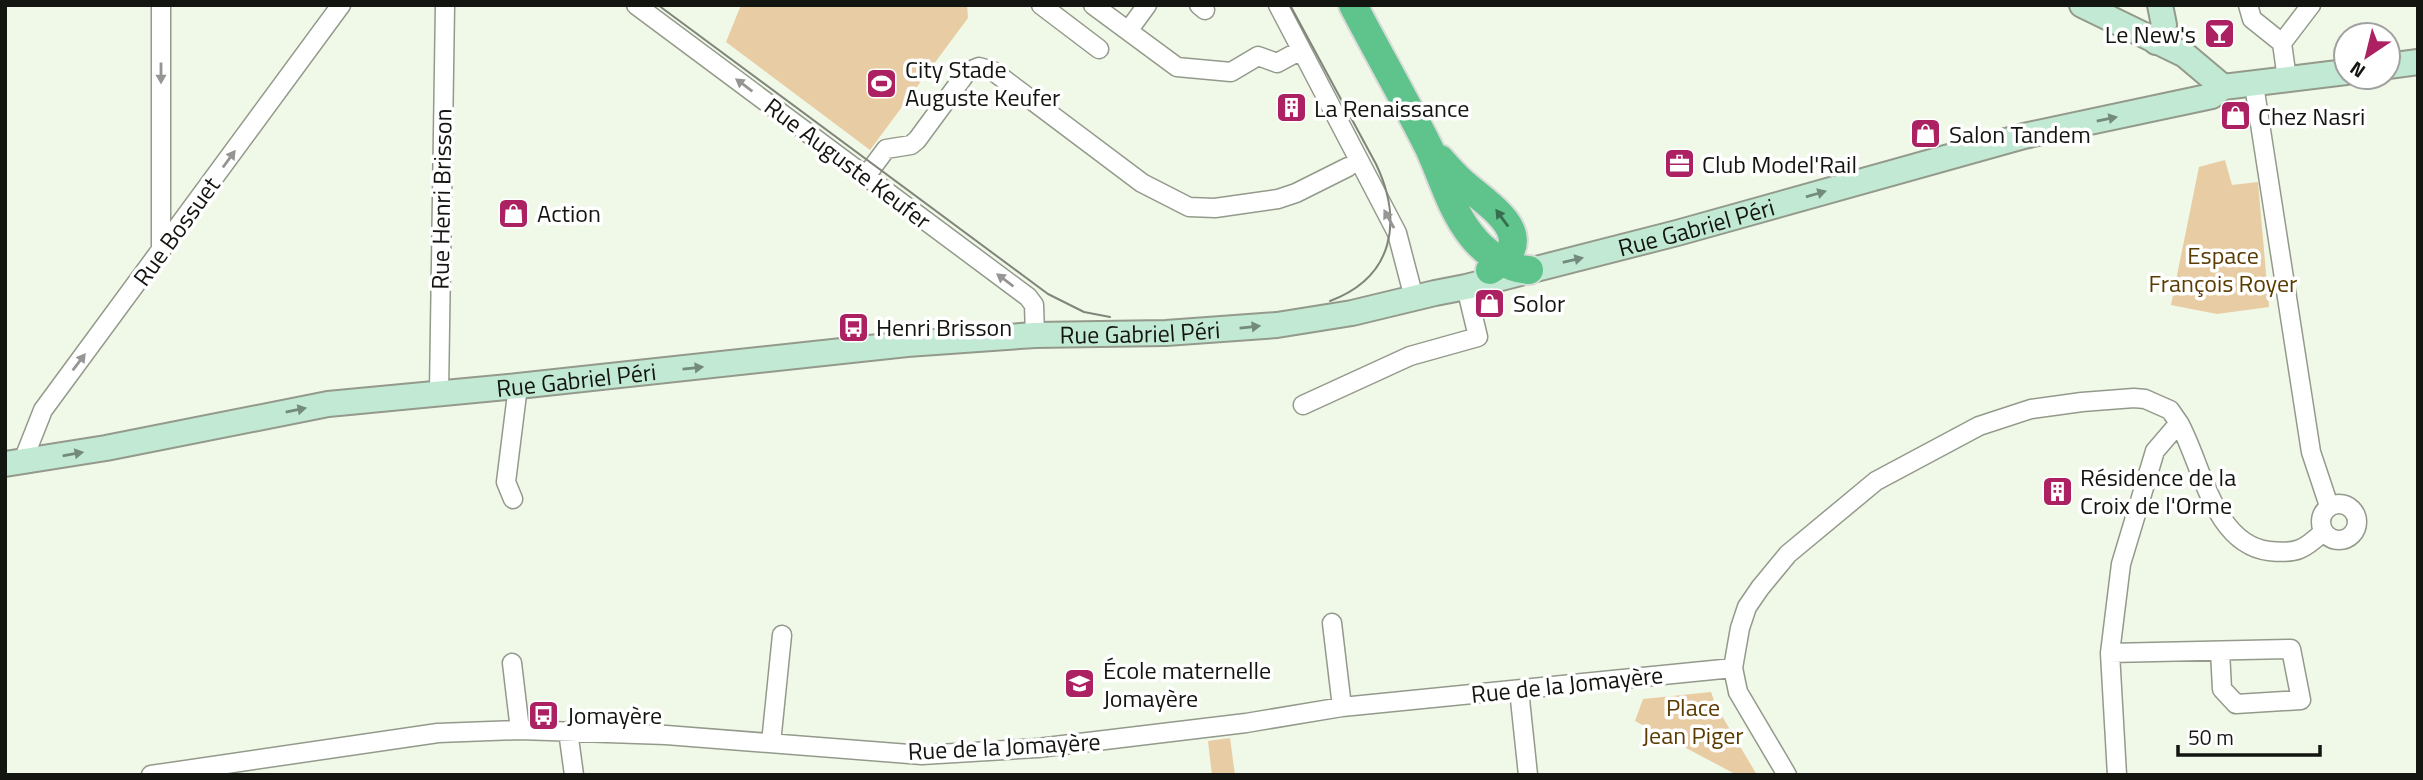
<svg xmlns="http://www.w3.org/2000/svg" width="2423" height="780" viewBox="0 0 2423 780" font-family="'Titillium Web',sans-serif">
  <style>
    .green { fill: #e8cca3 }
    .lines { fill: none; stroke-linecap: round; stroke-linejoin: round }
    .minor-casing { stroke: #939a8b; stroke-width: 21 }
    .secondary-casing { stroke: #939a8b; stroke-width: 28 }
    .trunk-casing { stroke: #d9dad9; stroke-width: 32 }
    .minor { stroke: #fff; stroke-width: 18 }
    .secondary { stroke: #c2e9d4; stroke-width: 24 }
    .trunk { stroke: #5ec48b; stroke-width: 28 }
    .tram { stroke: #80857a; stroke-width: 2 }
    .oneway { fill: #959693 }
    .oneway2 { fill: #738a7c }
    .oneway3 { fill: #386c4e }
    .labels { text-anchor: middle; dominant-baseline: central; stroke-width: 7; stroke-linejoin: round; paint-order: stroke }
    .poi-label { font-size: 24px; fill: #131510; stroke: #fff; text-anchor: start }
    .street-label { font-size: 24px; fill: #131510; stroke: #fff }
    .park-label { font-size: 24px; fill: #5a3b00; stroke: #fff }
  </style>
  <rect width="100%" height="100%" fill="#f0f8e8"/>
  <path class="green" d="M741,5H967L968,18L870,150L726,42Z
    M2225,160L2232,185L2258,182L2269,307L2217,314L2171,305L2199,167Z
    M1711,692L1716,706L1757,775H1737L1635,721L1643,699Z
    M1230,738L1235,775H1212L1208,741Z"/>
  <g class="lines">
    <defs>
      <path id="minor" d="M636,5L1028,297L1034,305L1035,335
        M1041,5L1099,49
        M1093,5L1177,67L1231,72L1258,56L1277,63L1301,50
        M1199,5L1205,10
        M1278,5L1397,233L1414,298
        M2248,5L2252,19L2282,43
        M1128,31L1147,5
        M2287,79L2282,43L2311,5
        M2254,85L2311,452L2329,506
        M866,176L886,149L911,145L917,140L967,72L979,67L993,71L1142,183L1189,207L1215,208L1278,199L1296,193L1348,167
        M161,252V5
        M439,392L445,5
        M1303,405L1410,356L1478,337L1466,287
        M22,463L43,410L341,5
        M513,499L506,482L518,386
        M2321 522a18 18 0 1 1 36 0a18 18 0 1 1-36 0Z
        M1332,623L1342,707
        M2110,653L2291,649L2301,700L2236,704L2222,689L2220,651
        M512,663L520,730
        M1519,690L1528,775
        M568,731L574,775
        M771,743L782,635
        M151,775L438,733L520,730L666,735L922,755L1038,748L1246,723L1342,707L1733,668
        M1787,775L1738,692L1733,668L1740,628L1747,607L1760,588L1788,554L1876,481L1979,426L2031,409L2082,402L2134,398L2145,399L2170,410L2179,423C2202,464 2213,544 2269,551C2296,554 2304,550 2323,532
        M2117,775L2110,653L2121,564L2155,451L2179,423"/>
      <g id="secondary">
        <path d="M2082,5L2185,55L2223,87"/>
        <path d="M2156,42L2164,25L2160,5"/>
        <path d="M2388,66L2418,62"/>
        <path id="s1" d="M5,464L106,448L328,404L518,386L907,344L1035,335L1166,333L1277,325L1352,313L1435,293L1466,287L1677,233L2024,136L2212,96L2223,87L2346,72"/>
      </g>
      <path id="trunk" d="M1353,5C1378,53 1405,100 1429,148C1442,176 1451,210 1471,235C1484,252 1507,269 1529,270
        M1440,159C1447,167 1455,176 1463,183C1491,207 1543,238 1490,270"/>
    </defs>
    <use href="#minor" class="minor-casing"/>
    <use href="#secondary" class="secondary-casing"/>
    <use href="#trunk" class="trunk-casing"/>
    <use href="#minor" class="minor"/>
    <use href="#secondary" class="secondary"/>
    <use href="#trunk" class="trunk"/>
    <path class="tram" d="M658,5L1048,294L1084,312L1110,317
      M1290,5L1376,164C1403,221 1394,277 1330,301"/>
  </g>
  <defs><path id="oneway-solid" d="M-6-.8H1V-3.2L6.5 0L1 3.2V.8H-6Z" transform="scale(1.75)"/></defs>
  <g class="oneway">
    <use href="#oneway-solid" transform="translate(161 73) rotate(90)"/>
    <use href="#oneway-solid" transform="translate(744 85) rotate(-143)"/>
    <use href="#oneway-solid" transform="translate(229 159) rotate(-54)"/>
    <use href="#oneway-solid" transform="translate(1389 219) rotate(-119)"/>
    <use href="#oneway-solid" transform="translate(1005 280) rotate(-143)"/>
    <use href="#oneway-solid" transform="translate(79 362) rotate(-53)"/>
  </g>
  <g class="oneway2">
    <use href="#oneway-solid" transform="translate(2107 119) rotate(-12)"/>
    <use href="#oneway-solid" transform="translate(1816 194) rotate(-16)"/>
    <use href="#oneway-solid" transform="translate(1573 260) rotate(-13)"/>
    <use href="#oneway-solid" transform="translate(1250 327) rotate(-6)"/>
    <use href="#oneway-solid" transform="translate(693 368) rotate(-6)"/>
    <use href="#oneway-solid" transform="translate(296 410) rotate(-11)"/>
    <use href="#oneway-solid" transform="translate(73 454) rotate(-10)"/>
  </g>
  <use class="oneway3" href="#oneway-solid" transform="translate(1502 218) rotate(-126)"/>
  <defs>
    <symbol id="bar-square" viewBox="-11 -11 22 22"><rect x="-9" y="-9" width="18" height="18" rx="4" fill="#ac2161" stroke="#fff"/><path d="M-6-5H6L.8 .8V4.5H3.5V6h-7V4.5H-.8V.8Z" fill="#fff"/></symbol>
    <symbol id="stadium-square" viewBox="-11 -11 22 22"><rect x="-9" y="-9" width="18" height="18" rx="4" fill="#ac2161" stroke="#fff"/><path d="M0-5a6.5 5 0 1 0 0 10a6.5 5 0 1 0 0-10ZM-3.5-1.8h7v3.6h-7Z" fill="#fff"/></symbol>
    <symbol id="building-square" viewBox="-11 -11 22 22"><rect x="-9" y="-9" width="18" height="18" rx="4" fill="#ac2161" stroke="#fff"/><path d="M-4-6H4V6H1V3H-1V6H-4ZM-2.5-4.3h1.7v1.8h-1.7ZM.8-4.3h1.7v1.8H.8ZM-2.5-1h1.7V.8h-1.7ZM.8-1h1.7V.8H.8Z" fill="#fff"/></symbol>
    <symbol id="shop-square" viewBox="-11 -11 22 22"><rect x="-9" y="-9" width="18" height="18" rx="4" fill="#ac2161" stroke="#fff"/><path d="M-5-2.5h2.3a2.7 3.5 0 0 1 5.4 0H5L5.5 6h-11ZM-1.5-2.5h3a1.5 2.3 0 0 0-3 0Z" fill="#fff"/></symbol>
    <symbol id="office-square" viewBox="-11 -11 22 22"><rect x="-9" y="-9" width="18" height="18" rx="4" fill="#ac2161" stroke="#fff"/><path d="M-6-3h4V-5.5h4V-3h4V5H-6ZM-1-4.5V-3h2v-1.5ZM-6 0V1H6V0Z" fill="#fff"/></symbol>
    <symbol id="bus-square" viewBox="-11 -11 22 22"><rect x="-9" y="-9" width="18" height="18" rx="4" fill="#ac2161" stroke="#fff"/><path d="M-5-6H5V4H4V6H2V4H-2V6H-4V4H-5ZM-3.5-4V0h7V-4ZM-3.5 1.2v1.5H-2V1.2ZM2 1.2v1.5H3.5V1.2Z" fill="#fff"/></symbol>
    <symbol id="school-square" viewBox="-11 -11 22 22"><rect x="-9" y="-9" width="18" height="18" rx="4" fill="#ac2161" stroke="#fff"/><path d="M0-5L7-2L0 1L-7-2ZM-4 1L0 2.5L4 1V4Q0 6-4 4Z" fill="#fff"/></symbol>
  </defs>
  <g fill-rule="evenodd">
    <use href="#bar-square" x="2202" y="16" width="35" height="35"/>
    <use href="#stadium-square" x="864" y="66" width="35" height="35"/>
    <use href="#building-square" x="1274" y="90" width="35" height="35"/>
    <use href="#shop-square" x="2218" y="98" width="35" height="35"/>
    <use href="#shop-square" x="1908" y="116" width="35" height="35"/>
    <use href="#office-square" x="1662" y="146" width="35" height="35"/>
    <use href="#shop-square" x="496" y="196" width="35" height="35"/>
    <use href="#shop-square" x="1472" y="286" width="35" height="35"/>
    <use href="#bus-square" x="836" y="310" width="35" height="35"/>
    <use href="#building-square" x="2040" y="474" width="35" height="35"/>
    <use href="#school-square" x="1062" y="666" width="35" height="35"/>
    <use href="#bus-square" x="526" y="698" width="35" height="35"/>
  </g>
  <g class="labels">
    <g class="poi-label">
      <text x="2196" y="34" text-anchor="end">Le New's</text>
      <text x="905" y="69">City Stade<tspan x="905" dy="28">Auguste Keufer</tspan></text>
      <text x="1314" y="108">La Renaissance</text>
      <text x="2258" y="116">Chez Nasri</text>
      <text x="1949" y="134">Salon Tandem</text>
      <text x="1702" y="164">Club Model'Rail</text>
      <text x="537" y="213">Action</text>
      <text x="1513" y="303">Solor</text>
      <text x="876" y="327">Henri Brisson</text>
      <text x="2080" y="477">Résidence de la<tspan x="2080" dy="28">Croix de l'Orme</tspan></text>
      <text x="1103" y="670">École maternelle<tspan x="1103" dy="28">Jomayère</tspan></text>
      <text x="567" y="715">Jomayère</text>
    </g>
    <g class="street-label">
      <text transform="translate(848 163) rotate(37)">Rue Auguste Keufer</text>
      <text transform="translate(441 199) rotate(-89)">Rue Henri Brisson</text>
      <text stroke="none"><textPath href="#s1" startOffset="1712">Rue Gabriel Péri</textPath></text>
      <text transform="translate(176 231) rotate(-54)">Rue Bossuet</text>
      <text stroke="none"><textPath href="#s1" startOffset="1144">Rue Gabriel Péri</textPath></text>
      <text stroke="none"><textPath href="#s1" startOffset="578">Rue Gabriel Péri</textPath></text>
      <text transform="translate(1567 684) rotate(-6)">Rue de la Jomayère</text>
      <text transform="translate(1004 746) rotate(-3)">Rue de la Jomayère</text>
    </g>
    <g class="park-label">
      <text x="2223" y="255">Espace<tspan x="2223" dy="28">François Royer</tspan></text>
      <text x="1693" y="707">Place<tspan x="1693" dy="28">Jean Piger</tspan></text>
    </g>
  </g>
  <rect width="2423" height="780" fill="none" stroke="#131510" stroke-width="14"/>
  <g transform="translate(2367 56) rotate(215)"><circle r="33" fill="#ffffff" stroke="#a1a19f" stroke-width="2"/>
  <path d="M0-5L12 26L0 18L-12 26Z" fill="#ac2161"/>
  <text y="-10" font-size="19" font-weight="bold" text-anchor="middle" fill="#131510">N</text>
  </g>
  <path d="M2178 745v10h142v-10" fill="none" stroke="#131510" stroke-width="3.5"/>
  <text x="2188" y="745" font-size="21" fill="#131510" stroke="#ffffff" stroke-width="5" paint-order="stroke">50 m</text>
</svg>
